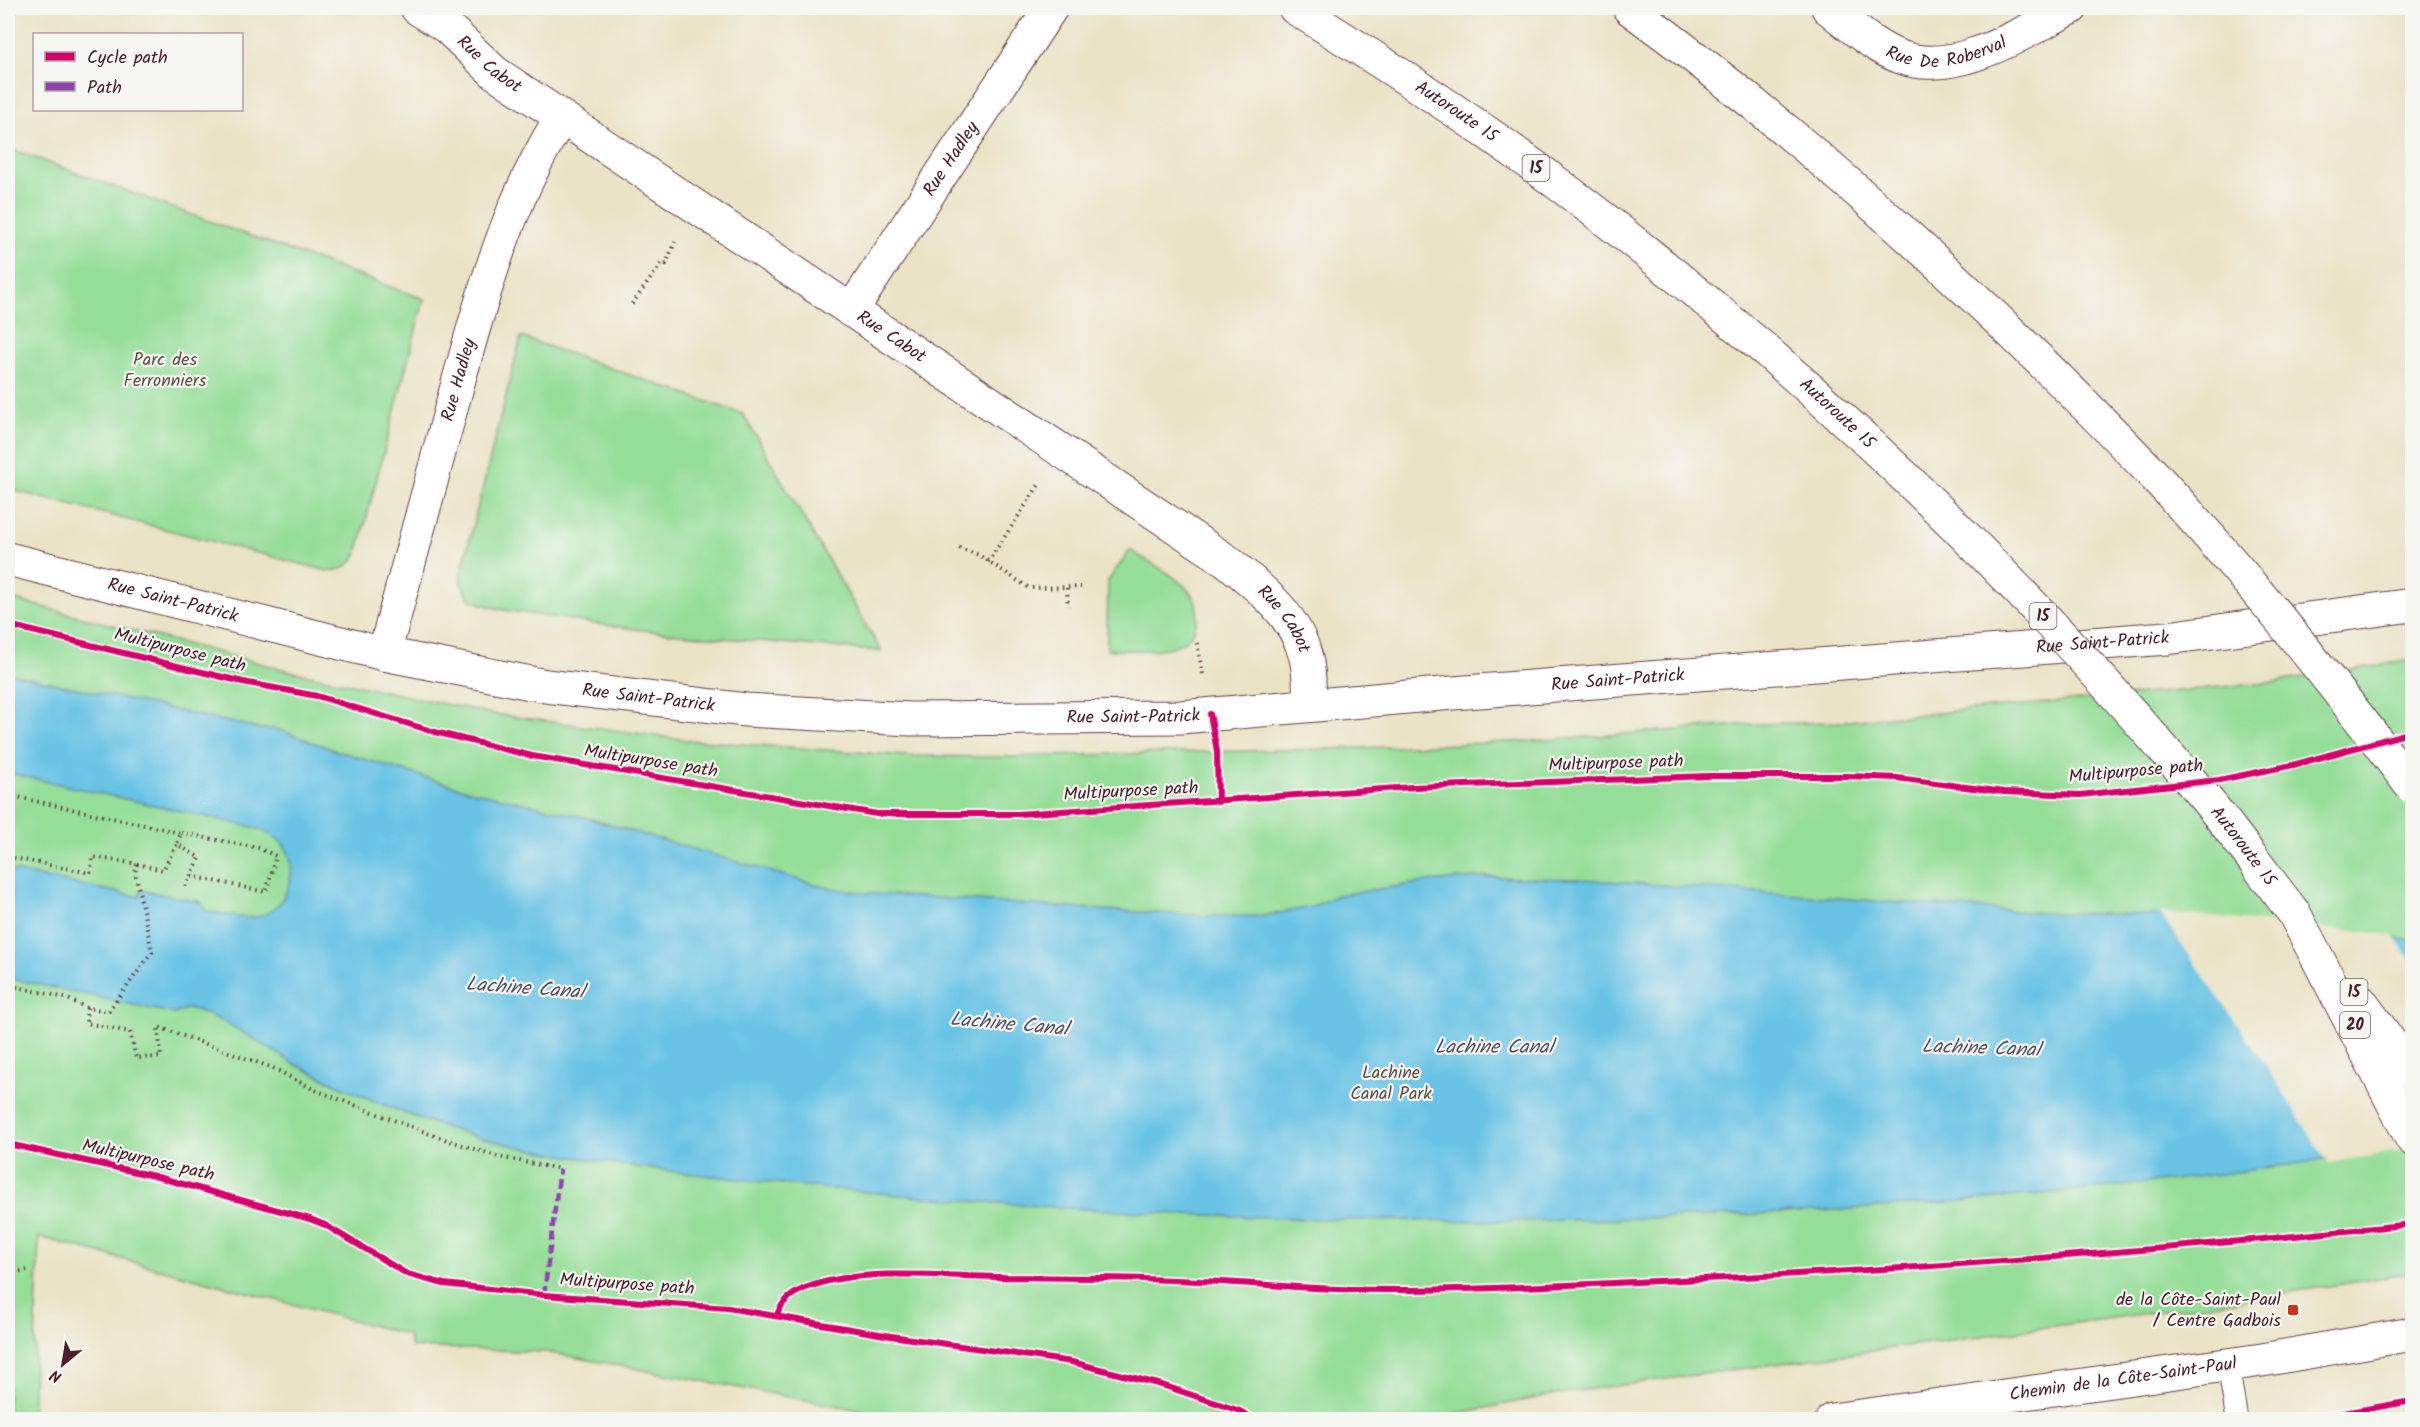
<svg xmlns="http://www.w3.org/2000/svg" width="2420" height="1427" viewBox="0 0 2420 1427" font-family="Kalam,sans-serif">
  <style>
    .green { fill: #95de98; stroke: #707e62; stroke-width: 1.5 }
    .water { fill: #67c3e5; stroke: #587188; stroke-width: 1.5 }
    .pier { fill: #ebe3c6 }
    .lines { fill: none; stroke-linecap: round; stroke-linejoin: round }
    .lane-casing { stroke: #623c42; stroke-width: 23 }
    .street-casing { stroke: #623c42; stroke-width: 35 }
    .secondary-casing { stroke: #623c42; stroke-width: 35 }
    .highway-casing { stroke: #623c42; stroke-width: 35 }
    .path { stroke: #623c42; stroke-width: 4; stroke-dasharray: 1.5 4.5; stroke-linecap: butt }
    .lane { stroke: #fff; stroke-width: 21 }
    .street { stroke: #fff; stroke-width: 33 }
    .secondary { stroke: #fff; stroke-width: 33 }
    .highway { stroke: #fff; stroke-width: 33 }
    .highway-bridge-casing { stroke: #623c42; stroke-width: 35; stroke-linecap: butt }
    .highway-bridge { stroke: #fff; stroke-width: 33 }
    .quiet { stroke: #8e44ad; stroke-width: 4.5; stroke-dasharray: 9 4.5; stroke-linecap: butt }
    .cycleway-casing { stroke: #f6f6f2; stroke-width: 10 }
    .cycleway { stroke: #d6006c; stroke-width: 6 }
    .poi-dot { fill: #c8321e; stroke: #f6f6f2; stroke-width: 2 }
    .labels { text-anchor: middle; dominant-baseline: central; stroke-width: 4.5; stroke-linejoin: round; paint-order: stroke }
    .shield { fill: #f6f6f2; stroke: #7e6067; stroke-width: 1.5 }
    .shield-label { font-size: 16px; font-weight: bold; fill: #4a1f2b }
    .street-label { font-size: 18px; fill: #4a1f2b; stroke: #f6f6f2 }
    .park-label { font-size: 18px; fill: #5d4f46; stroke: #f6f6f2 }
    .poi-label { font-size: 18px; fill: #4a1f2b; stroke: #f6f6f2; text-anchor: end }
    .water-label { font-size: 20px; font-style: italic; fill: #535063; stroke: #f6f6f2 }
  </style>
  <rect width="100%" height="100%" fill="#f6f6f2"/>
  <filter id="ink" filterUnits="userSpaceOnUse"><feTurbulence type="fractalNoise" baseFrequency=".0167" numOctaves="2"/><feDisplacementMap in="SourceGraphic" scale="12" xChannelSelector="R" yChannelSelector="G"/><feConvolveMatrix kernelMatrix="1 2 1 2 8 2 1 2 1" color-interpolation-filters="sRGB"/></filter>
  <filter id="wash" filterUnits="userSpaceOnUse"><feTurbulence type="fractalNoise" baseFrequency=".008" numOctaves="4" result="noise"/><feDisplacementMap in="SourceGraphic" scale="24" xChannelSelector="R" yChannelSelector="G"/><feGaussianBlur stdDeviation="1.35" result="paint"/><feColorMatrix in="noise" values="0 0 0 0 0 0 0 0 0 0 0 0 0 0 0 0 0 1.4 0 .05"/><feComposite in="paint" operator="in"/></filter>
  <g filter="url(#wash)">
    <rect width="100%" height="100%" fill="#ebe3c6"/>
    <path class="green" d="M8,148L424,299L357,554C350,566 342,571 328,571L8,489Z
      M521,337L743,414L881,651C773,642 665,636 559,618C530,613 496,612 470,599L461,583V573Z
      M1130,550C1148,562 1172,573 1187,589C1195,596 1198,607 1197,618C1194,659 1135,649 1107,650L1108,581Z
      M8,598L294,672L493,714L688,740L909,756L1005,757L1361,748L1532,741L1751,724L1837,722L2277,682L2412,660V1273L2207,1305L1556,1394L1430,1419L914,1420L546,1352L411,1347L408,1335L39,1237L32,1419H8Z"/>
    <path class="water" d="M8,673L261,729H277L334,750L468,790L584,817L824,887L865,893L1104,910L1210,916H1264L1312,907L1338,895L1426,882L1488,877L1579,879L2041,913L2161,915L2412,940V1146C1839,1241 1245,1241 669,1171C605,1163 540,1153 477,1137C416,1120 354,1094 297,1065C274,1053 207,1006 186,1009C182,1010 179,1012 175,1014L8,978V870L140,897V890L201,902L206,911C223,913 244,921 261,916C289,907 302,863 281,842C273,834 262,830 252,827L8,773Z"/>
    <path class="pier" d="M2159,912L2393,935L2412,962V1149L2328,1163L2265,1064Z"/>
  </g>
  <g filter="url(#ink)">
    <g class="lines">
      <defs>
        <path id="lane" d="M2228,1365L2237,1420"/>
        <g id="street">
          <path id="s1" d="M417,8L447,27L494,72L1227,561C1259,587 1296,615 1306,658C1310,673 1309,689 1310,705"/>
          <path id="s2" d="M1828,8C1850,25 1873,47 1900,57C1955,78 2023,32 2071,8"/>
          <path id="s3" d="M851,311L1051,8"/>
          <path id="s4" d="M384,654C406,571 429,488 452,405C479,306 506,205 561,118"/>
          <path id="s5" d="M1832,1420L2262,1360L2412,1334"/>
        </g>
        <g id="secondary">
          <path id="s6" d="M8,559L384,654L546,686L746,710L910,719L1181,717L1453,693L2167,638L2412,605"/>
        </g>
        <g id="highway">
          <path id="s7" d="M1295,8C1380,61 1465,115 1546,175C1620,229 1692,289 1763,348"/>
          <path d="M1629,8C1817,145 1989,305 2151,472"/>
          <path d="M2294,913L2412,1139"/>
          <path d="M2360,1001L2412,1072"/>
        </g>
      </defs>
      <use href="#lane" class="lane-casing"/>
      <use href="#street" class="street-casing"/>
      <use href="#secondary" class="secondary-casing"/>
      <use href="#highway" class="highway-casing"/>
      <path class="path" d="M632,304L662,263L666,264L675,242
        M959,548L979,555L1029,588L1081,587
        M988,562L1039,485
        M1067,588L1068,606
        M1197,643L1203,674
        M8,795L181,833L177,844
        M181,833L258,848L276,856L266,892L191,876
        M8,857L90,873L93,857L137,864L135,872L152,952L109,1011L87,1008L66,998L8,985
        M137,864L163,870L177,844L200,858L185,887
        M87,1008L86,1023L130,1032L136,1058L161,1057L158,1027L271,1067L315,1090L438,1137L499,1157L560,1169
        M8,1273L27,1270"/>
      <use href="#lane" class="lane"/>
      <use href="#street" class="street"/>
      <use href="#secondary" class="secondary"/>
      <use href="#highway" class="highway"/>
      <defs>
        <g id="highway-bridge">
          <path id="s8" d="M1763,348C1922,485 2070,637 2205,798C2236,835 2264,875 2294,913"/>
          <path d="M2151,472C2244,572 2330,678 2412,787"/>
        </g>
      </defs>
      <use href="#highway-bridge" class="highway-bridge-casing"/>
      <use href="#highway-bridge" class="highway-bridge"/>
      <path class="quiet" d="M544,1295L560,1169"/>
      <defs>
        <path id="cycleway" d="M8,625L243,682L317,696L435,732L532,756L877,814H1018L1413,787L1709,776H1848L1897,778L2004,792L2080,795L2219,780L2293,765L2412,732
          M1210,714L1217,751L1218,802
          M8,1144L154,1176L310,1219L325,1225L407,1274L444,1284L544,1295L728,1308L891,1336L1072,1362L1162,1385L1240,1411L1256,1420
          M777,1315C783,1296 802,1288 821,1283C872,1269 942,1276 995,1277C1086,1278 1178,1278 1269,1285C1398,1296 1530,1286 1659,1281C1911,1270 2162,1251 2412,1224
          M2304,1420L2412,1401"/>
      </defs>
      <use href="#cycleway" class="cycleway-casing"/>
      <use href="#cycleway" class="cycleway"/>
    </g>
  </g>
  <rect class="poi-dot" x="2287" y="1304" width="12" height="12" rx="3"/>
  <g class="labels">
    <g class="shield">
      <rect x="1522.5" y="155" width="27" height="26" rx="4.5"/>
      <rect x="2029.5" y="603" width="27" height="26" rx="4.5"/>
      <rect x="2340.5" y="979" width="27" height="26" rx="4.5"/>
      <rect x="2340" y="1012" width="30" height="26" rx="4.5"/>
    </g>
    <g class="shield-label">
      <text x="1536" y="168">15</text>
      <text x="2043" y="616">15</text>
      <text x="2354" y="992">15</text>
      <text x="2355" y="1025">20</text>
    </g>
    <g class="street-label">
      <text stroke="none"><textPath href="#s2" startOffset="135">Rue De Roberval</textPath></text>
      <text stroke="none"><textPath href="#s1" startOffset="92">Rue Cabot</textPath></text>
      <text stroke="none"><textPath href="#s7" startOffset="192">Autoroute 15</textPath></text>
      <text stroke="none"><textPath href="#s3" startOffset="182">Rue Hadley</textPath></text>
      <text stroke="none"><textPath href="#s1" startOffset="578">Rue Cabot</textPath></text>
      <text stroke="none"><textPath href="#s4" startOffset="284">Rue Hadley</textPath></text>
      <text stroke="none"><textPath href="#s8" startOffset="99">Autoroute 15</textPath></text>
      <text stroke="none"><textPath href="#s6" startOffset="170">Rue Saint-Patrick</textPath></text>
      <text stroke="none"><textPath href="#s1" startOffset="1064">Rue Cabot</textPath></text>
      <text stroke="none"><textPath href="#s6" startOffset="2114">Rue Saint-Patrick</textPath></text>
      <text transform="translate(180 651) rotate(14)">Multipurpose path</text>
      <text stroke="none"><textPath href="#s6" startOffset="1628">Rue Saint-Patrick</textPath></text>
      <text stroke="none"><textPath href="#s6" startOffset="656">Rue Saint-Patrick</textPath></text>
      <text stroke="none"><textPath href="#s6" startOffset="1142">Rue Saint-Patrick</textPath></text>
      <text transform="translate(651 762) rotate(9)">Multipurpose path</text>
      <text transform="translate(1616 764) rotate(-2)">Multipurpose path</text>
      <text transform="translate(2136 772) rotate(-5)">Multipurpose path</text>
      <text transform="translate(1131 792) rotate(-3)">Multipurpose path</text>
      <text stroke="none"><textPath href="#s8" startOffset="693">Autoroute 15</textPath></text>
      <text transform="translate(148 1161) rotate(13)">Multipurpose path</text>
      <text transform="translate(627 1285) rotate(4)">Multipurpose path</text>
      <text stroke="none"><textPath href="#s5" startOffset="294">Chemin de la Côte-Saint-Paul</textPath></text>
    </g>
    <g class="park-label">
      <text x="165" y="360">Parc des<tspan x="165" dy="21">Ferronniers</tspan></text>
      <text x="1391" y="1073">Lachine<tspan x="1391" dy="21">Canal Park</tspan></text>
    </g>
    <g class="poi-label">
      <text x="2281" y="1300">de la Côte-Saint-Paul<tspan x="2281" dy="21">/ Centre Gadbois</tspan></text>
    </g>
    <g class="water-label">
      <text transform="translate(525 989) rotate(4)">Lachine Canal</text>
      <text transform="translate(1009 1025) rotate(5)">Lachine Canal</text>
      <text x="1494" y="1048">Lachine Canal</text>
      <text transform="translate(1981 1049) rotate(2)">Lachine Canal</text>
    </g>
  </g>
  <rect width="2420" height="1427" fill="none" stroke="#f6f6f2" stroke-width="30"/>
  <rect x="33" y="33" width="210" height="78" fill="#f6f6f2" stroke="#b1a0a2" stroke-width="1.5"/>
  <rect x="45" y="52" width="30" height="9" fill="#d6006c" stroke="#b1a0a2" stroke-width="1.5"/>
  <text x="87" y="63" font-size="18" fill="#4a1f2b">Cycle path</text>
  <rect x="45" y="82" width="30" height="9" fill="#8e44ad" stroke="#b1a0a2" stroke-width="1.5"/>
  <text x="87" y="93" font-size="18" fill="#4a1f2b">Path</text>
  <g transform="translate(63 1364) rotate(210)" stroke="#f6f6f2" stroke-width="4.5" paint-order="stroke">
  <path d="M0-4.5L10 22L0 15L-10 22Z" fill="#4a1f2b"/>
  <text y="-9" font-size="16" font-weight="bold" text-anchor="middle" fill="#4a1f2b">N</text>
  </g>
</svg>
